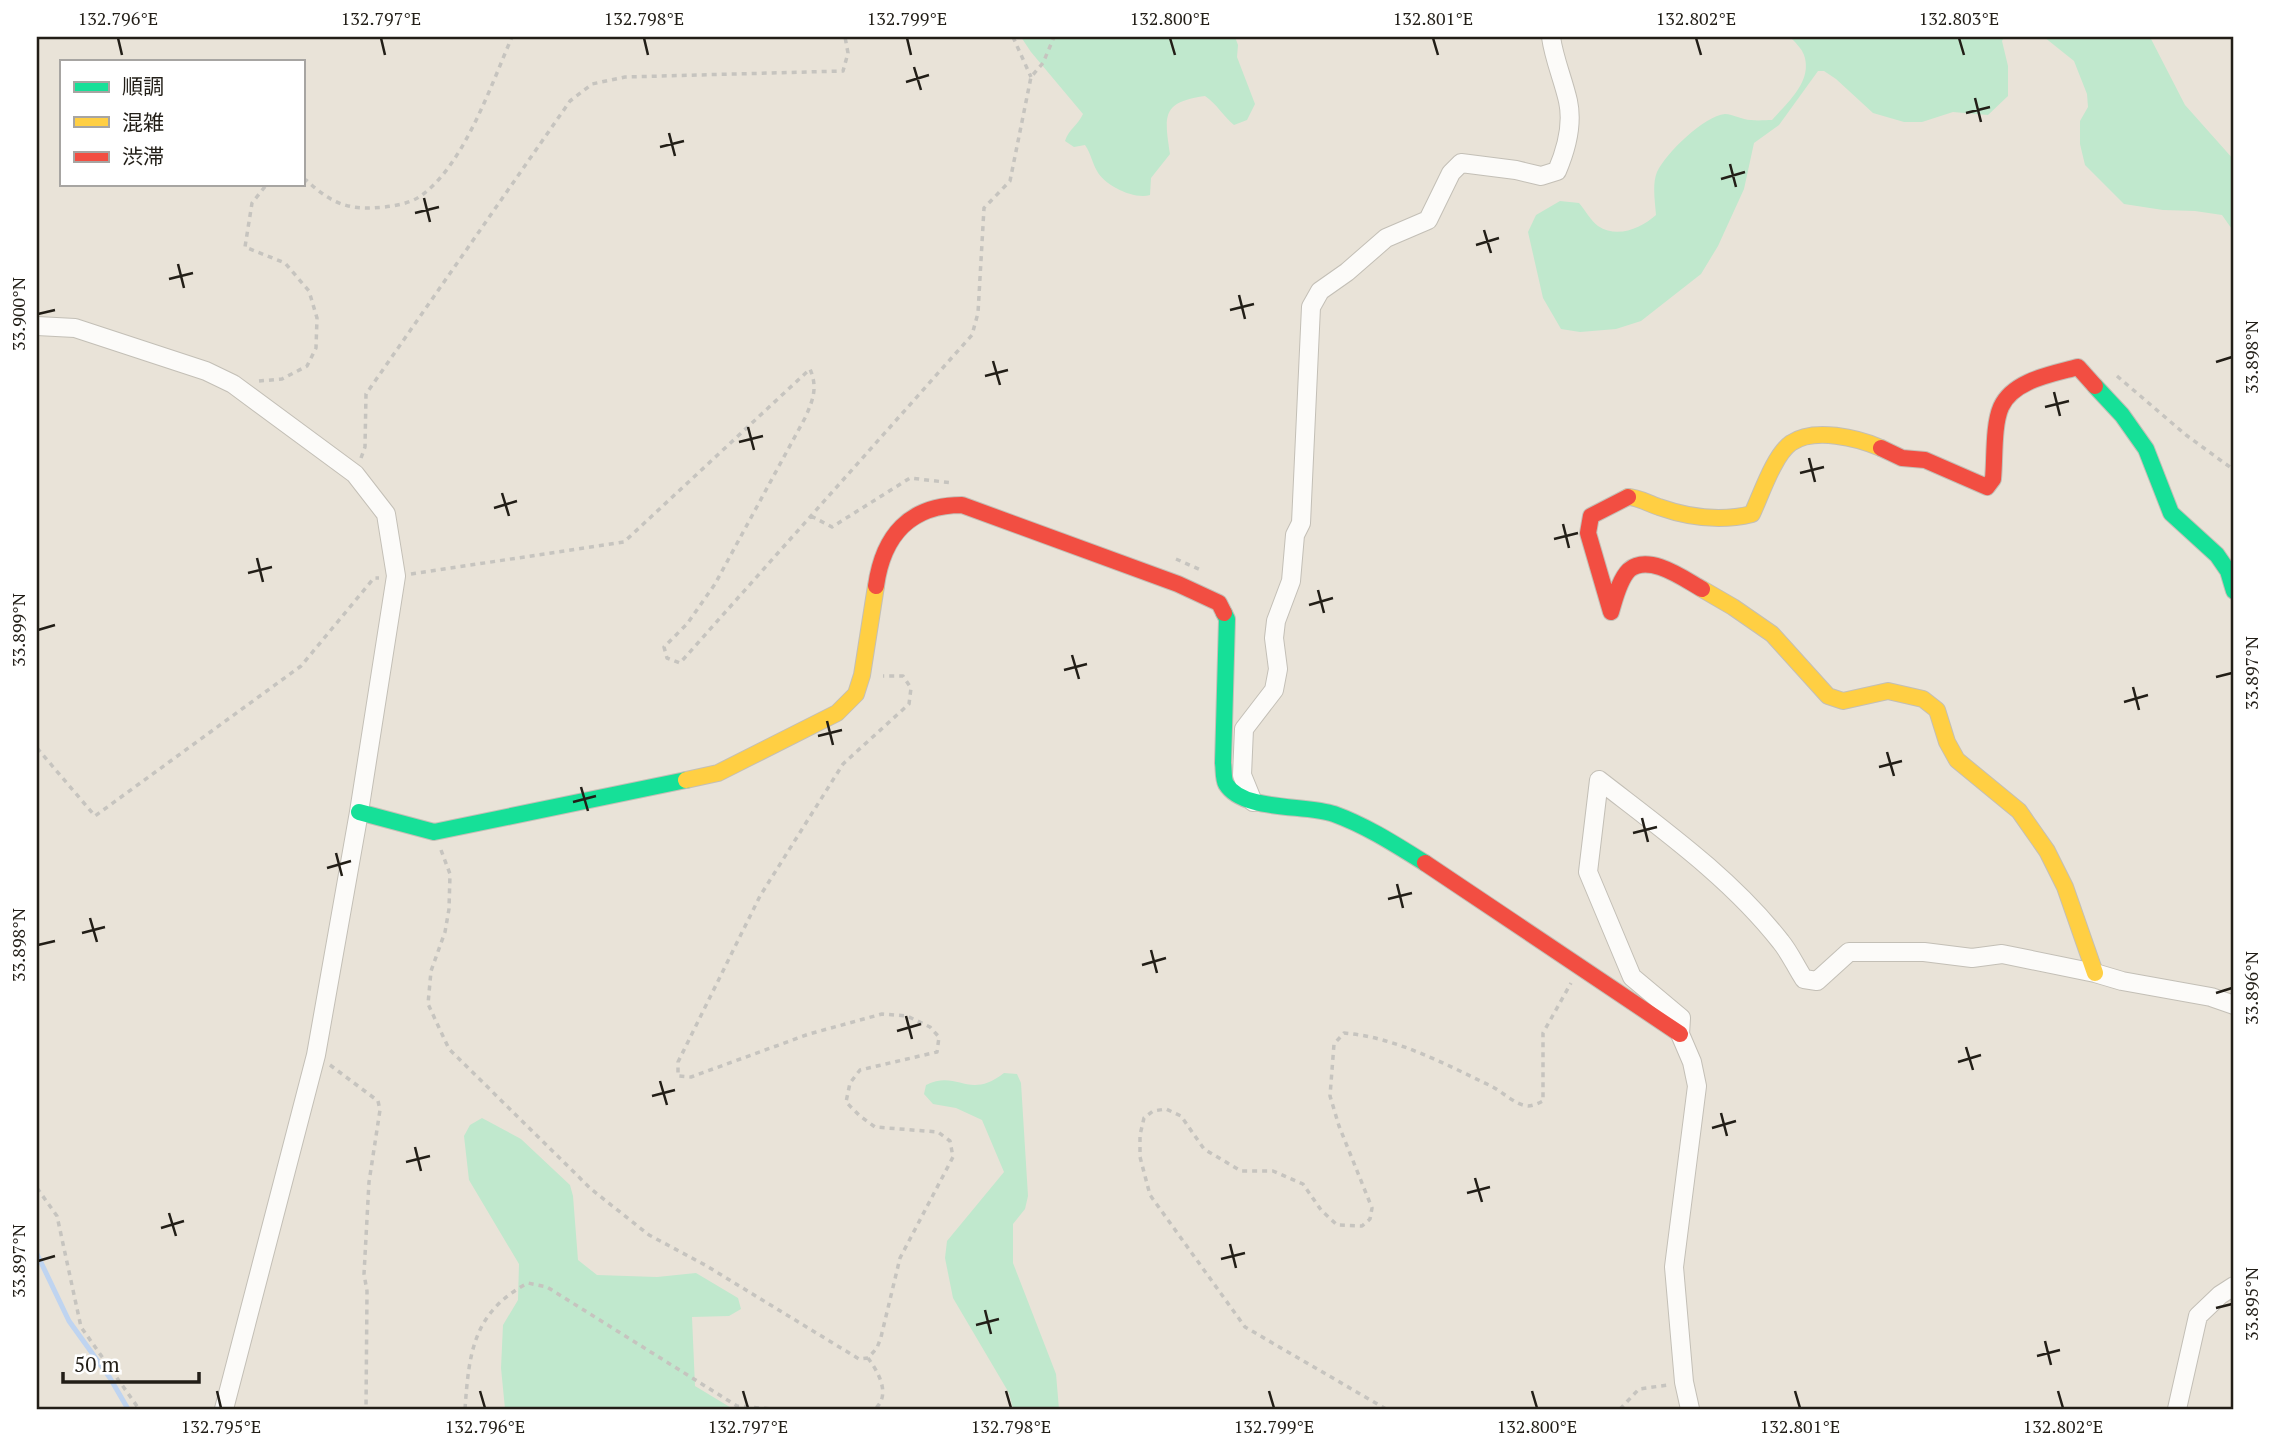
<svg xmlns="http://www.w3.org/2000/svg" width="2271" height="1446" viewBox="0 0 2271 1446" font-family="'PT Serif','Noto Sans JP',serif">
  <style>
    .green { fill: #c0e8cd }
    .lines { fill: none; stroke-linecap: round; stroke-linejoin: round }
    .stream { stroke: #bfd4f0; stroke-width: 5 }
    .street-casing { stroke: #c3bfb6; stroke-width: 20 }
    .fast-casing { stroke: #c3bfb6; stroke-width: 18 }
    .slow-casing { stroke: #c3bfb6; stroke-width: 18 }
    .jam-casing { stroke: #c3bfb6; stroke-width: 18 }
    .path { stroke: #c6c4bf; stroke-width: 3.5; stroke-dasharray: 5 5; stroke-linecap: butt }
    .street { stroke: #fcfbf9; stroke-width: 18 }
    .fast { stroke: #16e098; stroke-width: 16 }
    .slow { stroke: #ffcf43; stroke-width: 16 }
    .jam { stroke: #f24e42; stroke-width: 16 }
    .ticks { fill: none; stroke: #221e17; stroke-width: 2.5 }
    .neatline { fill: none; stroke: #221e17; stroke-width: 2.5 }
    .ticks-label { font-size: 18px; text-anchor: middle; fill: #221e17 }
  </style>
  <rect width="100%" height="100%" fill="#e9e3d8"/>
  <path class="green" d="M1021,37H1235L1238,45L1237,57L1255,104L1247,120L1234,125C1223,116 1217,104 1205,96C1162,102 1164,115 1170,154L1151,178L1150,195C1134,200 1104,185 1097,171C1092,162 1091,154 1085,145L1074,147L1065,141C1069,129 1078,125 1083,114L1031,52Z
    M1790,37H2004L2002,41L2008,66V96L1988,115L1953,112L1922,122H1904L1873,113L1836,79L1824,71H1818L1779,125L1754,143L1744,189L1718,246L1701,274L1641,321L1616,329L1580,332L1561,329L1543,298L1528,232L1536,215L1560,201L1579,203C1585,210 1591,221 1598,226C1618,239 1641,228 1656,215C1655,201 1652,184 1657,172C1666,153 1704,116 1725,114C1733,114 1742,120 1751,120C1758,121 1766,120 1772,120C1788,102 1813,81 1804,55C1802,49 1795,42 1790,37Z
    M2044,37H2150L2185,105L2234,160V232L2222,215L2195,211L2163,210L2124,204L2085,165L2080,144V121L2088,107L2087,94L2074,61Z
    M1004,1073L1017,1074L1021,1083L1028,1196L1025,1209L1013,1224V1263L1056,1374L1059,1409H1013L1009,1393L953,1298L945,1258L947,1241L1004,1172L982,1120L956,1108L933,1104L924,1094L926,1085C958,1069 968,1101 1004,1073Z
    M482,1118L521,1139L570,1185L573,1196L578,1260L597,1275L657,1277L696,1273L738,1298L741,1309L729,1316L692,1317L695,1386L733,1409H505L501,1368L503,1325L518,1300L519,1264L469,1180L464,1136L470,1125Z"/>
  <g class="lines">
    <path class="stream" d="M37,1254L69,1321L110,1378L128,1409"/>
    <defs>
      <path id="street" d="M37,326L75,328L206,371L233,384L355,474L386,514L396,576L359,812L316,1055L224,1409
        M1253,802L1242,775L1244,729L1274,690L1278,669L1274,638L1276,621L1291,581L1295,535L1301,523L1311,307L1320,291L1347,272L1386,238L1428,220L1451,173L1461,163L1516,170L1541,176L1557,171C1566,150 1573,124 1568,101C1563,79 1554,59 1551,37
        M1690,1409L1684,1382L1674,1267L1697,1086L1692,1062L1680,1034L1681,1018L1632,977L1588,872L1599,780C1662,829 1731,878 1781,942C1790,953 1796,967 1804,979L1817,981L1849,952H1924L1972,958L2002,954L2095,973L2122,981L2211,997L2234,1005
        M2177,1409L2198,1316L2220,1295L2234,1286"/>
      <path id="fast" d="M2095,386L2122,415L2146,449L2171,513L2217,555L2228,571L2234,591
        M1224,613L1227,619L1223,763C1224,769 1223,779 1226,784C1243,812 1306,804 1334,814C1367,826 1396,845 1425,863
        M359,812L434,832L686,780"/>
      <path id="slow" d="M1628,497C1638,497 1649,504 1659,507C1690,518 1720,522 1752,514C1761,495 1774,455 1791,443C1814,427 1858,438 1881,448
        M1702,589L1733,607L1772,634L1828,696L1843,701L1888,691L1923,699L1937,710L1947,742L1957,760L2019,811L2047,851L2065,887L2095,973
        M686,780L718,773L837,713L856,694L862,675L876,586"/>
      <path id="jam" d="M1881,448L1902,458L1925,460L1987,487L1993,479C1995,459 1993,425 2001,407C2013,380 2053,374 2078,367L2095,386
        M1628,497L1591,516L1588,533L1611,612C1615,599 1619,580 1629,570C1649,553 1684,579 1702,589
        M876,586C883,536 909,505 962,505L1178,584L1219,603L1224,613
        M1425,863L1680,1034"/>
    </defs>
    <use href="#street" class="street-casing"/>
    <use href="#fast" class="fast-casing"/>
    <use href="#slow" class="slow-casing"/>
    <use href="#jam" class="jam-casing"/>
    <path class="path" d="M1013,37L1031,77
      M303,180H306C328,200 343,209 373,208C387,207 407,205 419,197C463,168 491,85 512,37
      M2117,376L2186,435L2234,470
      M259,381L282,379L307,366L316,348L317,318L309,291L285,263L245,247L252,203L267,184
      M361,458L365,447L366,394L570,101L592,84L625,77L843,71L848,53L845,37
      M811,516L832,527L910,478L953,483
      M1176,559L1201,570
      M411,574L624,542L810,369C818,388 813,400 805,418L715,584L687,624L664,647L667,658L680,663L972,335L978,313L984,208L1010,181L1031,77L1043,63L1054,37
      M37,748L95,816L301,666L374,578H379
      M441,850L450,874L449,909L445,932L431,971L428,1004L449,1049L591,1189L649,1235L705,1265L859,1359L868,1358L877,1348L881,1337L900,1258L953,1157L950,1141L938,1132L875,1127L860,1116L846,1102L850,1083L860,1070L937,1052L939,1037L930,1027L907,1016L882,1014L809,1034L691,1077L678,1076V1062L760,896L843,764L909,704L911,688L903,676H883
      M330,1065L378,1101L380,1110L369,1182L364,1274L367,1291L366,1409
      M37,1188L57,1216L81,1327L139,1409
      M868,1358C879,1373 891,1395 875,1409
      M465,1409C469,1353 473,1312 528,1283L547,1287L737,1406L772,1409
      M1386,1409L1245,1327L1150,1195L1140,1157V1135L1144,1118L1153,1111L1166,1109L1181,1116L1204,1149L1241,1171H1273L1303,1184L1321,1210L1337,1225L1362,1226L1370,1219L1372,1208L1339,1126L1330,1096L1334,1044L1344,1033C1395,1037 1445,1064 1491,1086C1503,1092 1515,1105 1528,1106C1533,1106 1539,1103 1543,1101V1033L1571,983
      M1620,1409L1639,1389L1668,1385"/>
    <use href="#street" class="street"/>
    <use href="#fast" class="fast"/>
    <use href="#slow" class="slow"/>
    <use href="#jam" class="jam"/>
  </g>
  <path class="ticks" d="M118,38L122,55M381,38L385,55M644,38L648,55M907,38L911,55M1170,38L1175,55M1433,38L1438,55M1696,38L1701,55M1959,38L1964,55M914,67L921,90M906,82L929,75M1975,98L1981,122M1966,113L1990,107M669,133L675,156M660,147L684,141M1730,164L1736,187M1721,179L1745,172M424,198L430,222M415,213L439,207M1484,230L1491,253M1476,245L1499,238M178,264L184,288M169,279L193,273M1239,295L1245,319M1230,310L1254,304M38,314L55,310M993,361L1000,385M2216,362L2232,357M985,376L1008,370M2054,392L2060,416M2045,407L2069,401M748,427L754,450M739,442L763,436M1809,458L1815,482M1800,473L1824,467M502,493L509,516M494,508L517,501M1563,524L1569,548M1554,539L1578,533M257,558L263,582M248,573L272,567M1318,590L1324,613M1309,605L1333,598M38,630L55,625M1072,655L1079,679M1064,670L1087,664M2216,677L2232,673M2133,687L2139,710M2124,702L2148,695M827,721L833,745M818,736L842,730M1887,752L1894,776M1879,767L1902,761M581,787L588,811M573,802L596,796M1642,818L1648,842M1633,833L1657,827M336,853L342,876M327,868L351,861M1397,884L1403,908M1388,899L1412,893M90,918L97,942M82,933L105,927M38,945L55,941M1151,950L1157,973M1142,965L1166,958M2216,993L2232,988M906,1016L912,1039M897,1031L921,1024M1966,1047L1973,1070M1958,1062L1981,1055M660,1081L667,1105M652,1096L675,1090M1721,1113L1727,1136M1712,1128L1736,1121M415,1147L421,1171M406,1162L430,1156M1475,1178L1482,1202M1467,1193L1490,1187M169,1213L176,1236M161,1228L184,1221M1230,1244L1236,1268M1221,1259L1245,1253M38,1261L55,1256M2216,1308L2232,1304M985,1310L991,1334M976,1325L999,1319M2045,1341L2051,1365M2037,1356L2060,1350M217,1391L221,1408M480,1391L485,1408M743,1391L748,1408M1006,1391L1011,1408M1269,1391L1274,1408M1532,1391L1537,1408M1795,1391L1800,1408M2058,1391L2063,1408"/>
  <rect width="2271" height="1446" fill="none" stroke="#ffffff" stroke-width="77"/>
  <rect x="60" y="60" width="245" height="126" fill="#ffffff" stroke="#a7a5a2" stroke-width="2"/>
  <rect x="74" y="82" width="35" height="10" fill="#16e098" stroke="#a7a5a2" stroke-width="2"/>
  <text x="122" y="94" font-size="21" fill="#221e17">順調</text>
  <rect x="74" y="117" width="35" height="10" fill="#ffcf43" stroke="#a7a5a2" stroke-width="2"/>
  <text x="122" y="130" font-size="21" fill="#221e17">混雑</text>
  <rect x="74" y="152" width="35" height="10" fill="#f24e42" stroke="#a7a5a2" stroke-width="2"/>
  <text x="122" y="164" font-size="21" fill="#221e17">渋滞</text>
  <path d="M63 1372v10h136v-10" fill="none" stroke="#221e17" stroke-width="3.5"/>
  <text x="74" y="1372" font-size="21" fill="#221e17" stroke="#ffffff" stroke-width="5" paint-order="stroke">50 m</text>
  <rect x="38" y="38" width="2194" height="1370" class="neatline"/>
  <g class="ticks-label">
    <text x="118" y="25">132.796°E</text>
    <text x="381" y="25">132.797°E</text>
    <text x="644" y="25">132.798°E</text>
    <text x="907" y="25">132.799°E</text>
    <text x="1170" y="25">132.800°E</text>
    <text x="1433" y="25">132.801°E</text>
    <text x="1696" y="25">132.802°E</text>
    <text x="1959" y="25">132.803°E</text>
    <text transform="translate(19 314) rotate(-90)" y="6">33.900°N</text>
    <text transform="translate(2252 357) rotate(-90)" y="6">33.898°N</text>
    <text transform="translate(19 630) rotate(-90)" y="6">33.899°N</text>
    <text transform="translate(2252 673) rotate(-90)" y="6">33.897°N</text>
    <text transform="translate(19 945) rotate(-90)" y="6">33.898°N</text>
    <text transform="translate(2252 988) rotate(-90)" y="6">33.896°N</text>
    <text transform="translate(19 1261) rotate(-90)" y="6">33.897°N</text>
    <text transform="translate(2252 1304) rotate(-90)" y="6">33.895°N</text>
    <text x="221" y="1433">132.795°E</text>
    <text x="485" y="1433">132.796°E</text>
    <text x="748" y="1433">132.797°E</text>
    <text x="1011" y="1433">132.798°E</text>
    <text x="1274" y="1433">132.799°E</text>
    <text x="1537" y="1433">132.800°E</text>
    <text x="1800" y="1433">132.801°E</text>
    <text x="2063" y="1433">132.802°E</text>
  </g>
</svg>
